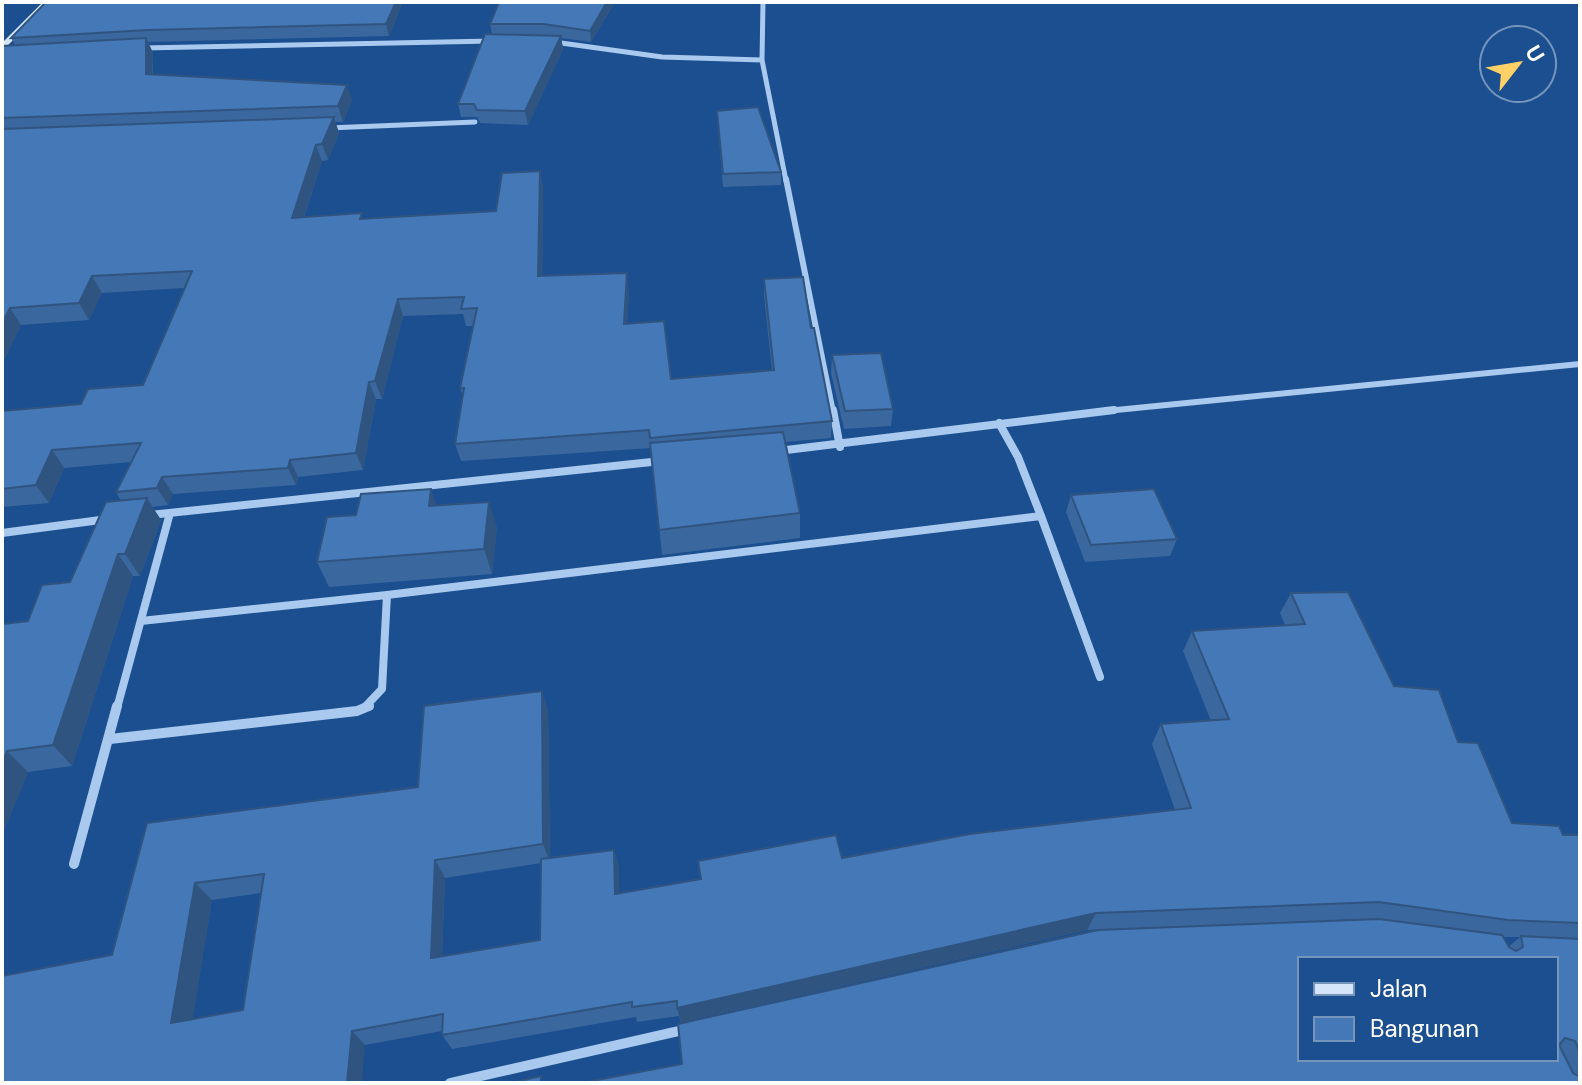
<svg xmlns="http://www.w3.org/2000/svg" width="1582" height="1085" viewBox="0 0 1582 1085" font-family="'DM Sans',sans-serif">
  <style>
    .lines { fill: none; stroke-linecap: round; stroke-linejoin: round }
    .street-far3 { stroke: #a9c9ee; stroke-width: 5 }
    .street-far2 { stroke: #a9c9ee; stroke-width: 6 }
    .street-far1 { stroke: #a9c9ee; stroke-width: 8 }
    .street { stroke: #a9c9ee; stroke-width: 10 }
    .secondary { fill: #d6e6fa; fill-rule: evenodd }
    .wall { fill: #3a679d; fill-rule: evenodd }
    .shaded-wall { fill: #305480 }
    .building { fill: #4478b7; stroke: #305480; stroke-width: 2; fill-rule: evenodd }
  </style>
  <rect width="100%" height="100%" fill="#1b4f8f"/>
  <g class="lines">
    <path class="street-far3" d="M763,2L762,60L786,181
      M554,42L662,57L762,60
      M143,48L493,41
      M328,128L475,122"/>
    <path class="street-far2" d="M786,179L833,412
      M1096,412L1580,364"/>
    <path class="street-far1" d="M833,410L840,447
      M778,451L1114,410
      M150,515L661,461
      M1041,516L1100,677
      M2,533L108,519
      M141,621L387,595L1041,516L1018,457L999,423
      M117,708L170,513
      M364,708L382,689L387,595"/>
    <path class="street" d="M110,739L357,711L369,706
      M74,864L117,706
      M450,1083L687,1029"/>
    <path class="secondary" d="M43,2H52L2,51V43Z"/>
  </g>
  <path class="wall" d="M46,2H403L389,36L148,42L153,53V75L352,100L343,122H335L339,133L328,160L322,161L304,217L364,219L496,211L540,171L543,188L542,276L629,290L627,324L671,379L772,370L764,296V279L811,328L832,421L831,438L786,442L800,513V538L662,555L651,448L461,461L455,444L463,396L460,388L473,326H466L463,314L403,316L382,399H376L363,470L298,477L296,485L173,494L168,505L152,507L161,520L140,576H133L72,766L28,772L2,835V627L28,621L70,582L121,501L116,492L131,462L64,468L49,503L2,507V411L81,404L143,385L184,288L102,293L89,320L21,325L2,364V46L15,45L11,38Z
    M615,2L591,42L561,38L563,49L528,125L480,123L477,117H461L458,104L492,34L490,24Z
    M717,111L781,172V185L723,187Z
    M832,355L893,409L891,426L844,429L831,373Z
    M1071,495L1177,539L1170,556L1085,562L1066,512Z
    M437,505L497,527L492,574L329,587L317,562L356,515Z
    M1291,593L1394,686L1458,742L1512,823L1563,835H1580V1083L682,1064L1363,919L1087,930L681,1022L679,1016L637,1022L636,1017L452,1049L442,1035V1031L365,1045L2,1083L112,955L147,823L418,787L548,710L550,858L614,850L619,867V893L842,858L1175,810L1152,744L1161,724L1211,721L1183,651L1192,631L1285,625L1280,613ZM541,863L540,940L442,956L445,878ZM261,893L243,1010L192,1019L212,900ZM1503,937H1520L1508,947Z"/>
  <path class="shaded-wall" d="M396,2H403L389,36L386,24Z
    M607,2H615L591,42L590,31Z
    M561,36L563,49L528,125L525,111Z
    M146,38L153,53L152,90L146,74Z
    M347,85L352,100L343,122L338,106Z
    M334,117L339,133L328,160L322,144Z
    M316,145L322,161L298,234L292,218Z
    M540,171L543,188L542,293L538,276Z
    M627,273L629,290L626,341L624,324Z
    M92,276L102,293L89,320L79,303Z
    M398,299L403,316L382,399L375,381Z
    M10,308L21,325L2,364V324Z
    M369,382L376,399L363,470L356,453Z
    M52,450L64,468L49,503L36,485Z
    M290,460L298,477L296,485L288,468Z
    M162,477L173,494L168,505L157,488Z
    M431,489L440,515L429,506Z
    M147,498L161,520L140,576L125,554Z
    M489,502L497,527L492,574L484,549Z
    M118,554L133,576L72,766L53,745Z
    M542,691L548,710L550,862L543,844Z
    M7,751L28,772L2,835V763Z
    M614,850L619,867L620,910L615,894Z
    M435,860L445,878L441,974L431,958Z
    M195,883L212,900L190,1037L171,1023Z
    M1096,913L1087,930L681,1022L677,1008Z
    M352,1031L365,1045L362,1083H347Z"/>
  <path class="building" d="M46,2H396L386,24L148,30L11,38Z
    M499,2H607L590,31L544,24H490Z
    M485,34L561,36L525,111L477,110L474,104H458Z
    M146,38V74L347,85L338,106L2,118V46Z
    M758,107L781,172L723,174L717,111Z
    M334,117L322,144L316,145L292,218L362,213L360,219L496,211L502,173L540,171L538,276L627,273L624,324L664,321L671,379L774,370L764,279L803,277L811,328H814L832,421L650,438L649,430L455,444L464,388H460L477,308L461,309L464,297L398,299L375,381L369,382L356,453L290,460L288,468L162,477L157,488L116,492L141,443L52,450L36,485L2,489V411L81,404L88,389L143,385L192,271L92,276L79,303L10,308L2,324V129Z
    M881,353L893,409L845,411L832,355Z
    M783,432L800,513L659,530L650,443Z
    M431,489L429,506L489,502L484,549L317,562L327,517L356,515L361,494Z
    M1154,489L1177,539L1091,545L1071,495Z
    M147,498L125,554H118L53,745L7,751L2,763V627L3,624L28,621L42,585L70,582L106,502Z
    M1348,592L1394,686L1439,690L1458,742L1478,743L1512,823L1559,826L1563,835H1580V923L1508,920L1379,902L1096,913L677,1008V1001L632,1007V1002L442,1035L443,1014L352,1031L347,1083H2V976L112,955L147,823L418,787L424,706L542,691L543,844L435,860L431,958L540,940L541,859L614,850L615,894L701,879L698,861L836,835L842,858L970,834L1191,808L1161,724L1229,719L1192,631L1305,624L1291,593ZM264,874L243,1010L171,1023L195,883Z
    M1379,919L1502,935L1509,947L1516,951L1523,947L1521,936L1580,939V1052L1575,1041L1565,1038L1559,1045L1573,1073L1580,1077V1083H581L682,1064L678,1024L1098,930ZM1300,959H1556V1059H1300Z
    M541,1076V1083H511Z"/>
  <rect width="1582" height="1085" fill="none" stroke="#ffffff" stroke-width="8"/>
  <rect x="1298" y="957" width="260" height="104" fill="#1b4f8f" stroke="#7695bc" stroke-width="2"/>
  <rect x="1314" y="983" width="40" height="12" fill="#d6e6fa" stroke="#7695bc" stroke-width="2"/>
  <text x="1370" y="997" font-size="24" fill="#ffffff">Jalan</text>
  <rect x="1314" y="1017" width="40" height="24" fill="#4478b7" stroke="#7695bc" stroke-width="2"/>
  <text x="1370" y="1037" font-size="24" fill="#ffffff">Bangunan</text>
  <g transform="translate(1518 64) rotate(59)"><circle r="38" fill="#1b4f8f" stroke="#7695bc" stroke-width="2"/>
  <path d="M0-6L14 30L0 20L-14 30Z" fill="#ffd166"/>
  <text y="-12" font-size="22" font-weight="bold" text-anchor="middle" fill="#ffffff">U</text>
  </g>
</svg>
